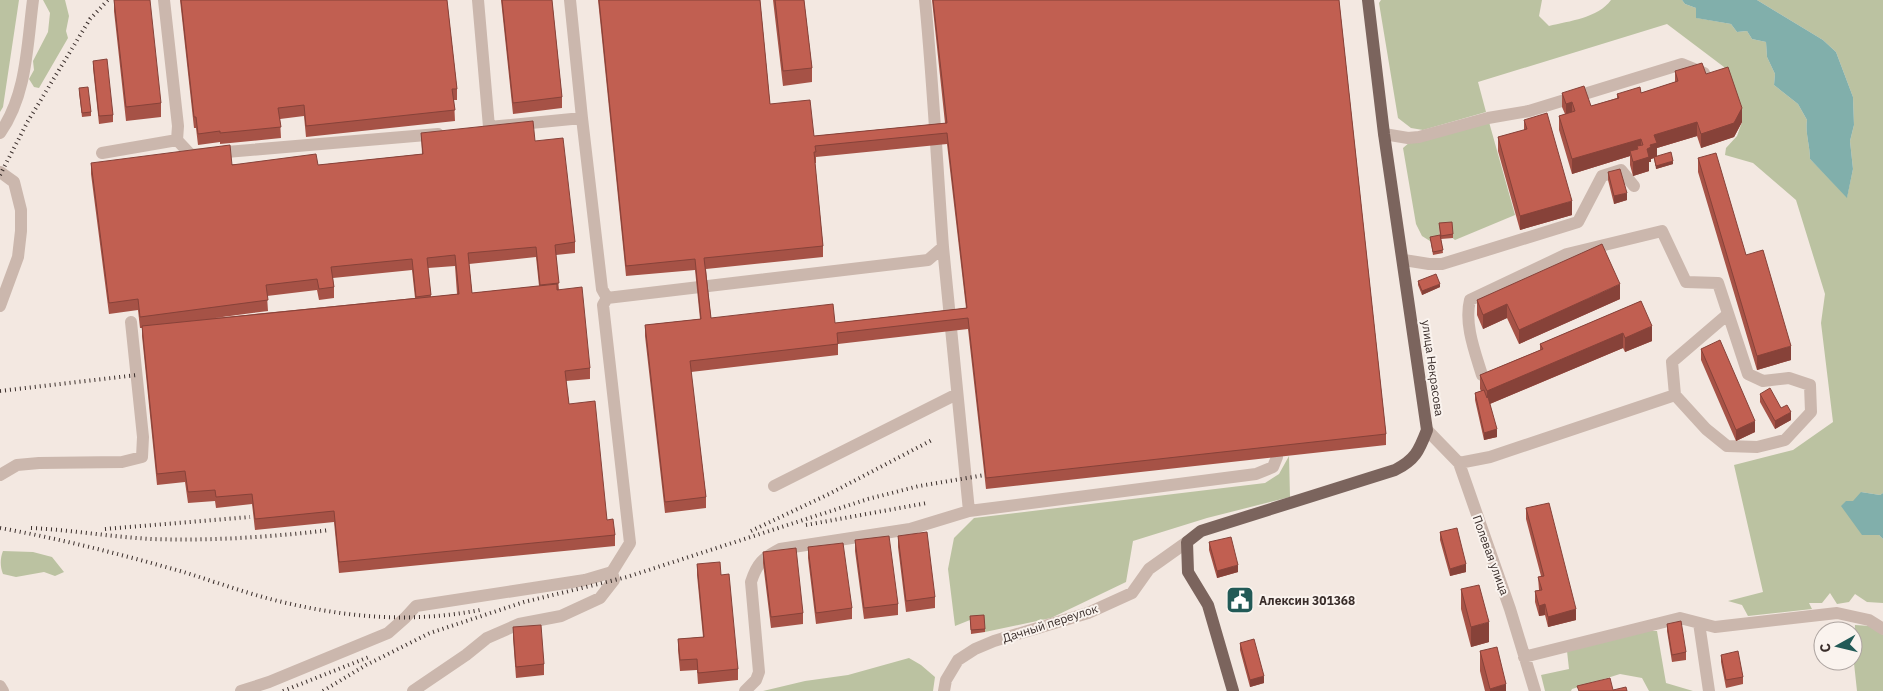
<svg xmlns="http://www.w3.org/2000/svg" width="1883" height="691" viewBox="0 0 1883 691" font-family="'IBM Plex Sans',sans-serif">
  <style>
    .green { fill: #bbc2a1 }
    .water { fill: #81afab }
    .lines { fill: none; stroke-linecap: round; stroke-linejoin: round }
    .minor { stroke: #cbb7ad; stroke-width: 12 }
    .major { stroke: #7b645d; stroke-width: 12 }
    .rail { stroke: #3a2e2b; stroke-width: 4; stroke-dasharray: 1 4; stroke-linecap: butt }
    .wall { fill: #a65246; fill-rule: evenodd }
    .shaded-wall { fill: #874239 }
    .building { fill: #c15f51; stroke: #874239; fill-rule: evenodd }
    .labels { text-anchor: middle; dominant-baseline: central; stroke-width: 4; stroke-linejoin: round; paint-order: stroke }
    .street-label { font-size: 12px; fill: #3a2e2b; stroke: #faf3ee }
    .poi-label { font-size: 12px; font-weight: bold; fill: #3a2e2b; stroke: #faf3ee; text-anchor: start }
  </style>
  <rect width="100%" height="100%" fill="#f3e8e1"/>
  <path class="green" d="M0,0H19L3,107L0,112Z
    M43,0H65L69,16L66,31L68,38L39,88L34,87L29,79L34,70L33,61L48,32L50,13Z
    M1381,0H1542L1539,16L1549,26C1569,21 1598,18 1611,0H1682L1685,4L1696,8L1697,18L1731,24L1737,32L1747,31L1752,39L1766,42L1767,57L1775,74L1774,85L1798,104L1807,120C1805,133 1810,145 1810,159L1847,197L1853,169L1850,141L1854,125L1853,97L1836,52L1823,40L1757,0H1883V493L1880,495L1861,492L1862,535H1879L1883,539V603L1867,602L1855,594L1849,602L1837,604L1830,593L1822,603H1809L1812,609L1748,616L1742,605L1728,601L1763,592L1734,465L1793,450L1833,422L1821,323L1825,294L1796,200L1753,163L1725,155L1726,148L1737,136L1742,122L1724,67L1667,24L1478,82L1486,112L1423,130L1411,128L1398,118L1379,3Z
    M1489,122L1515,215L1455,240L1439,227L1440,239L1430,241L1422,236L1416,224L1403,148L1410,142Z
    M1289,456L1290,497L1207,518L1133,541L1126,582L1051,618L985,632L983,619L970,620L955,626L948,569L954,538L974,518L1265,483L1279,474Z
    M3,551L33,552L52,557L64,572L55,576L44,572L16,577L3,574C0,567 0,558 3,551Z
    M1855,625L1870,626L1883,635V691H1857L1853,654Z
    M1645,631H1657L1666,683L1693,691H1649L1642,678L1620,674L1572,689L1571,691H1545L1541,675L1569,669L1567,651Z
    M909,658L921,665L935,677L933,691H763L805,681L848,675Z"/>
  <path class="water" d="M1682,0H1757L1823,40L1836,52L1853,97L1854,125L1850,141L1853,169L1847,198L1810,159C1810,145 1805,133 1807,120L1798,104L1774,85L1775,74L1767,57L1766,42L1752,39L1747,31L1737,32L1731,24L1696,18V8L1685,4Z
    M1861,492L1880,495L1883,493V539L1879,535H1862L1841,506L1846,501H1853Z"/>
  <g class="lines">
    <path class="minor" d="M478,0L489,127L582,118L602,289L607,298
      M570,0L582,118
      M0,133C27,95 27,45 33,0
      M1384,134L1408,138L1419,137L1488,118L1529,111L1682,64L1704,73
      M177,140L191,155L438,134
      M102,153L177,140L178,126L164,0
      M0,172L14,182L21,210V231L18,257L0,306
      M943,247L969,511
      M1404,260L1429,264H1442L1578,222L1602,176L1621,170L1634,186
      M1675,395L1672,362L1728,314
      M1427,430L1459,463L1510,609L1535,691
      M1459,463L1490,457L1675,395L1706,429L1727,446L1757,447L1785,440L1811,412L1810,385L1789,378L1763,381L1748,374L1718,283L1686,282L1662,231L1567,254L1470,300C1464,324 1475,352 1482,375
      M0,475L17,465L39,463L122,462L142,457L143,437L131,322
      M774,486L957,394
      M1699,623L1709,691
      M1524,657L1680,618L1715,627L1837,613L1869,620L1883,629
      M0,686L3,691
      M241,691L269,682L388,633L405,618L416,606L585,580L612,572L630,543L603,305L607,298L928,260L943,247C937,165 933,82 925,0
      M413,691L466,655L487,638L519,624L561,616L600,598L614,580L612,572
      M745,691L756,680L759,672L751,582C757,563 763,558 780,549L910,529L969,511L1256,474L1273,467L1277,457
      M944,691L946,680L958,660L975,649L994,641L1088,613L1132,593L1149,569L1187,542"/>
    <path class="major" d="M1233,691L1208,605L1188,572L1187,542L1201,531L1395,470C1415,460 1419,451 1427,430L1384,134L1368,0"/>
    <path class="rail" d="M0,175L28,121L90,19L108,0
      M0,391L137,375
      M806,525L927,503
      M0,528C61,539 120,554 180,571C210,580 240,591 270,599C341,617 408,624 480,610
      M31,528C72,530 112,537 152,539C212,541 271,537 330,530
      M105,529L250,517
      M751,531L829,494L934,439
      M283,691L369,657
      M323,691L366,665L430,633L524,602L627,577L868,499L919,486L985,475"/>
  </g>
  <path class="wall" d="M114,0L161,103V117L126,121L114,11Z
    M180,0H447L457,89V100H454L455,121L306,137L304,116L280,119L281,138L220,144V142L198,145L196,128H194Z
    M501,0H552L562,97V108L513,114Z
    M598,0H760L770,104L814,136L945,123L932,0H1339L1386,434V445L986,489L968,329L838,344V355L691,372L706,497V508L665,513L645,336V325L700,319L695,270L626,276ZM947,144L966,308L835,323L711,318L706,269L823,257V246L815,163H816V157Z
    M773,0H804L812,68V82L783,86Z
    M93,61L113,115V122L99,124L93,68Z
    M1675,71L1706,74L1742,122L1734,137L1701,148L1697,136L1657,148V156L1673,164L1656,169L1654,158L1651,159V162H1649V171L1633,176L1630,165V156L1572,174L1559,130V116L1565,114L1562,107V93L1591,106L1617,98V94L1641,93L1675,82Z
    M79,92L91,112V116L82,117Z
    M1524,120L1572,215L1520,230L1498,151V137L1524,130Z
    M421,133L535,141L575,242V253L556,255L559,290L590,368V379L566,381L569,404L607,520L615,535V546L339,573L334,522L255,530L252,504L216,508L215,501L188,503L185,482L157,485L142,336V328H140L138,310L109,314L91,174V163L318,165L422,154ZM536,257L539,286L472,293L469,264ZM455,266L457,294L431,297L428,268ZM412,270L415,298L215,318L268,311L267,296L317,290L319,300L334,298V287L333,278Z
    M1698,158L1791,360L1757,370L1698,172Z
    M1608,172L1627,200L1614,204L1608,180Z
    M1439,223L1453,234V238L1441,239L1443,253L1433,255L1430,237L1440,238Z
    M1418,281L1440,287L1422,295L1418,285Z
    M1620,299L1519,344L1507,318L1483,329L1477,315V300Z
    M1641,301L1652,341L1625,352L1623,348L1490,404L1497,437L1484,440L1475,400V393L1481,391L1480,389V375L1540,350V344Z
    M1701,349L1755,432L1736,441L1701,360Z
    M1760,394L1781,408L1791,420L1775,429L1760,402Z
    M1526,508L1576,620L1548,627L1545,615L1539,616L1535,602V591L1539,590L1538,577L1541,576L1526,519Z
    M1440,532L1466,572L1450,576L1440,540Z
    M898,536L935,597V608L906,612L898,547Z
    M855,540L898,604V615L864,619L855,551Z
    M1209,542L1238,572L1217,578L1209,550Z
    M808,547L852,608V619L816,624L808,558Z
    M763,552L803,613V624L771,628L763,563Z
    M697,564L721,575L738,669V680L698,684L697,670L680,671L678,650V639L703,637L697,575Z
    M1461,589L1489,642L1471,647L1461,609Z
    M970,616L985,629V632L971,634Z
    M1667,624L1686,652V660L1672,662L1667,631Z
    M513,627L544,664V675L516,678L513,638Z
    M1240,643L1264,683L1250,687L1240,650Z
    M1480,651L1506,691H1485L1480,671Z
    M1721,655L1743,677V684L1726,688L1721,662Z"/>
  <path class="shaded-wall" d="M1572,102V116L1566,118V104Z
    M1742,108V122L1734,137L1701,148V134Z
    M1697,122V136L1657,148V157L1651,159V162H1649V171L1633,176V162L1650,145L1654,135Z
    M1641,139V153L1637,146V154L1630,151V156L1572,174V159Z
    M1673,161V164L1656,169V166Z
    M1627,193V200L1614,204V196Z
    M1572,201V215L1520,230V216Z
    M1440,284V287L1422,295V291Z
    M1620,284V299L1519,344V330Z
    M1507,304V318L1483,329V315Z
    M1652,326V341L1625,352V338Z
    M1623,333V348L1487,405V391Z
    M1791,346V360L1757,370V356Z
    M1791,412V420L1775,429V421Z
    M1755,421V432L1736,441V430Z
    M1497,429V437L1484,440V433Z
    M1466,564V572L1450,576V569Z
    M1238,565V572L1217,578V571Z
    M1545,604V615L1539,616V606Z
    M1576,609V620L1548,627V617Z
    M1489,622V642L1471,647V627Z
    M1264,676V683L1250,687V680Z
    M1506,684V691H1490V689Z"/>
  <path class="building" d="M114,0H150L161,103L126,107Z
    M181,0H447L457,89H452L455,110L306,126L304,105L278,108L281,127L220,133V131L198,134L196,117H194Z
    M502,0H552L562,97L513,103Z
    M599,0H760L770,104L810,100L814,136L947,123L933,0H1339L1386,434L986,478L968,318L837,333L838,344L690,361L706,497L665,502L645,325L701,319L695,259L626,266ZM947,133L967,308L835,323L833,304L711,318L704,258L823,246L814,152H816L815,146Z
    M775,0H804L812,68L783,71Z
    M107,59L113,115L99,116L93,61Z
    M1702,63L1706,74L1728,67L1742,108L1734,123L1701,134L1697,122L1654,135L1657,143L1650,145L1651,147L1647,149L1649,157L1633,162L1630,151L1638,149L1637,146L1643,145L1641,139L1572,159L1559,116L1575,111L1572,102L1566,104L1562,93L1584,86L1591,106L1619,98L1617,94L1640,87L1641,93L1678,81L1675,71Z
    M88,87L91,112L82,113L79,88Z
    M1547,113L1572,201L1520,216L1498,137L1527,129L1524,120Z
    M533,121L535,141L563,138L575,242L555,245L559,283L540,285L536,247L468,253L472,293L557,284V290L582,287L590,368L565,371L569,404L595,401L607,520L613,519L615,535L339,562L334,511L255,519L252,494L216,497L215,490L188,492L185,471L157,474L142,326L459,294L455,255L427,258L431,295L416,297L412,259L331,267L334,287L319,289L317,279L266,285L268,300L140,317L138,299L109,303L91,163L230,145L232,165L316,154L318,165L423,154L421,133Z
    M1671,152L1673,161L1656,166L1654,157Z
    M1716,153L1746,255L1763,250L1791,346L1757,356L1698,158Z
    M1620,169L1627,193L1614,196L1608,172Z
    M1452,222L1453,234L1441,236L1439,223Z
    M1440,235L1443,250L1433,252L1430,237Z
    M1602,244L1620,284L1519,330L1507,304L1483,315L1477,300Z
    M1436,274L1440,284L1422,291L1418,281Z
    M1641,301L1652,326L1625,338L1623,333L1487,391L1480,375L1543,349L1540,344Z
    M1720,340L1755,421L1736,430L1701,349Z
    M1770,388L1781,408L1787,405L1791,412L1775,421L1760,394Z
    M1484,390L1487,398L1488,397L1497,429L1484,433L1475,393Z
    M1549,503L1576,609L1548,617L1545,604L1539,606L1535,591L1542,590L1538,577L1544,576L1526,508Z
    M1457,528L1466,564L1450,569L1440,532Z
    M927,532L935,597L906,601L898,536Z
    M889,536L898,604L864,608L855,540Z
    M1231,537L1238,565L1217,571L1209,542Z
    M843,543L852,608L816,613L808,547Z
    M796,548L803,613L771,617L763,552Z
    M720,562L721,575L729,574L738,669L698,673L697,659L680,660L678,639L704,637L697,564Z
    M1479,585L1489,622L1471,627L1461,589Z
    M984,615L985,629L971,630L970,616Z
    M1681,621L1686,652L1672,655L1667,624Z
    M541,625L544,664L516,667L513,627Z
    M1254,639L1264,676L1250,680L1240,643Z
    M1497,647L1506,684L1490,689L1480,651Z
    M1738,651L1743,677L1726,680L1721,655Z
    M1610,678L1613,690L1626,687L1627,691H1579L1577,686Z"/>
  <defs>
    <symbol id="civic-square" viewBox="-11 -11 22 22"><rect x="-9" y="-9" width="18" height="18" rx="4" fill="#225a57" stroke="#faf3ee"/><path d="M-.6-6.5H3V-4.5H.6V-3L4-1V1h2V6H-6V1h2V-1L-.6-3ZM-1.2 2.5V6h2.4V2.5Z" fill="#fff"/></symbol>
  </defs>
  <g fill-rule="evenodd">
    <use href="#civic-square" x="1224" y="584" width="32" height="32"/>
  </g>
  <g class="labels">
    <g class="street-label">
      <text transform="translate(1433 368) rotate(82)">улица Некрасова</text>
      <text transform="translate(1491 555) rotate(70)">Полевая улица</text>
      <text transform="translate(1050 623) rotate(-18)">Дачный переулок</text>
    </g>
    <g class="poi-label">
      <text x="1259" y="600">Алексин 301368</text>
    </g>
  </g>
  <g transform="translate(1838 646) rotate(262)"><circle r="24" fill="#faf3ee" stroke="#ada4a0"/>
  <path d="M0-4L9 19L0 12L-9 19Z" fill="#225a57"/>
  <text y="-8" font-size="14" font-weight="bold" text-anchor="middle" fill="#3a2e2b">С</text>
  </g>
</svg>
